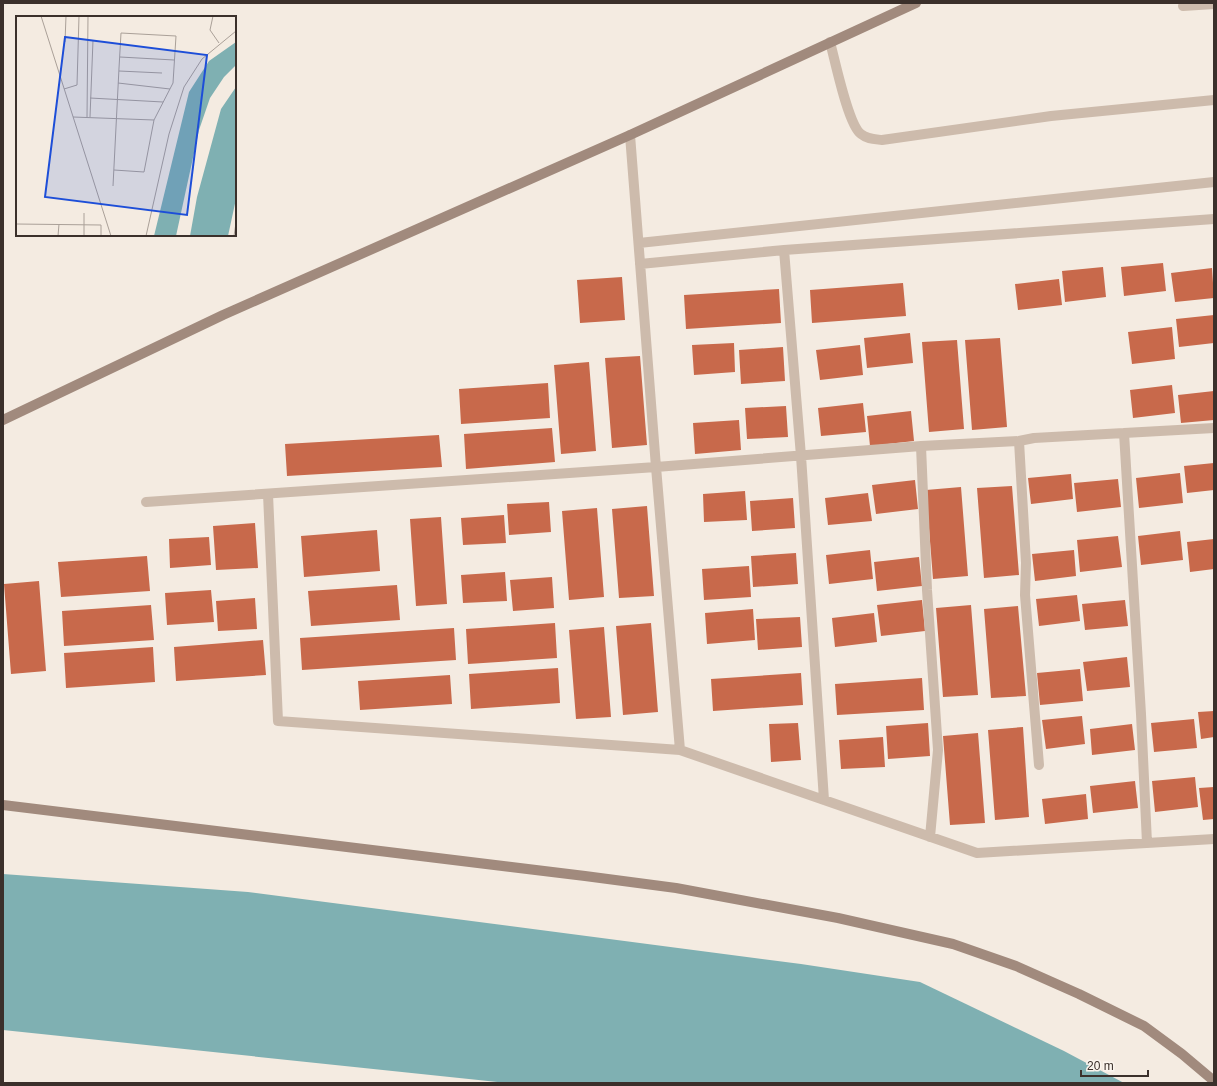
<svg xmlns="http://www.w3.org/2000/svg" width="1217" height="1086" viewBox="0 0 1217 1086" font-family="Helvetica,sans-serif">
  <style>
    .water { fill: #7fb0b2 }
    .building { fill: #c8694b }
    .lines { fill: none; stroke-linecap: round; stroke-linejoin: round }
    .street { stroke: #cdbbac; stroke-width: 10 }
    .secondary { stroke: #a18a7d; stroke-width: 10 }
    .inset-road { fill: none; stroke: #aaa098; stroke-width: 1 }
    .view { fill: #1d4ed8; fill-opacity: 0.15; stroke: #1d4ed8; stroke-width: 2 }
    .inset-edge { fill: none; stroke: #3b302b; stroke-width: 2 }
  </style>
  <rect width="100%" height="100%" fill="#f4ebe1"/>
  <path class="water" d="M3,874L248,892L801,964L920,982L1064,1051L1124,1083H507L3,1030Z"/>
  <path class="building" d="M1163,263L1166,291L1124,296L1121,267Z
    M1103,267L1106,297L1065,302L1062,271Z
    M1212,268L1214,298L1175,302L1171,273Z
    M622,277L625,320L580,323L577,280Z
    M1059,279L1062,305L1018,310L1015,284Z
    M903,283L906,316L812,323L810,290Z
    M779,289L781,323L686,329L684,295Z
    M1214,315V343L1179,347L1176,319Z
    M1172,327L1175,359L1132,364L1128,332Z
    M910,333L913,363L867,368L864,338Z
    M1000,338L1007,427L972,430L965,340Z
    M957,340L964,429L929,432L922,342Z
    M734,343L735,372L694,375L692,345Z
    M860,345L863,375L820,380L816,350Z
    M783,347L785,381L741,384L739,350Z
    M640,356L647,445L612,448L605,358Z
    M589,362L596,451L561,454L554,365Z
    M548,383L550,418L461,424L459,389Z
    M1172,385L1175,413L1133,418L1130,390Z
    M1214,391V420L1181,423L1178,395Z
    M863,403L866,432L821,436L818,408Z
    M786,406L788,437L747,439L745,408Z
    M911,411L914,441L870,446L867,416Z
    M739,420L741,450L695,454L693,423Z
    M552,428L555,462L466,469L464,434Z
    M439,435L442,467L287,476L285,444Z
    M1214,463V490L1187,493L1184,466Z
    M1180,473L1183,503L1139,508L1136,478Z
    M1071,474L1073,499L1031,504L1028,478Z
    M1118,479L1121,507L1077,512L1074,483Z
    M915,480L918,509L876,514L872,485Z
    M1012,486L1019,575L984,578L977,488Z
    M961,487L968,576L933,579L926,490Z
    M745,491L747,520L704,522L703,494Z
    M868,493L872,521L828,525L825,498Z
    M793,498L795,528L752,531L750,501Z
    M549,502L551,532L509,535L507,504Z
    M647,506L654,596L619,598L612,509Z
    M597,508L604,597L569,600L562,511Z
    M504,515L506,543L463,545L461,518Z
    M441,517L447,604L416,606L410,519Z
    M255,523L258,568L216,570L213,526Z
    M377,530L380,571L304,577L301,536Z
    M1180,531L1183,560L1141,565L1138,536Z
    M1118,536L1122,567L1080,572L1077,540Z
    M209,537L211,565L170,568L169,539Z
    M1214,539V569L1190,572L1187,542Z
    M870,550L873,579L829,584L826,555Z
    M1074,550L1076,576L1035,581L1032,554Z
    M796,553L798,584L753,587L751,556Z
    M147,556L150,591L61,597L58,562Z
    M919,557L922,586L877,591L874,562Z
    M749,566L751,597L704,600L702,569Z
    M505,572L507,601L463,603L461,575Z
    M552,577L554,608L513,611L510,580Z
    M39,581L46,671L11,674L4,584Z
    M397,585L400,620L311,626L308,591Z
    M211,590L214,622L167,625L165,593Z
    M1077,595L1080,621L1039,626L1036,599Z
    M255,598L257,629L218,631L216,601Z
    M922,600L925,631L881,636L877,605Z
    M1125,600L1128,626L1085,630L1082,604Z
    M151,605L154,640L64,646L62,611Z
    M971,605L978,695L943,697L936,608Z
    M1018,606L1026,696L991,698L984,609Z
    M753,609L755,640L707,644L705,613Z
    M874,613L877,642L835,647L832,618Z
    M800,617L802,647L758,650L756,619Z
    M555,623L557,658L468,664L466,629Z
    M651,623L658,712L623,715L616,626Z
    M604,627L611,717L576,719L569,630Z
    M454,628L456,660L302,670L300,638Z
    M263,640L266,675L176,681L174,647Z
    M153,647L155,682L66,688L64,653Z
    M1127,657L1130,687L1087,691L1083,662Z
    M558,668L560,703L471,709L469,674Z
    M1080,669L1083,701L1040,705L1037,673Z
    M801,673L803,705L713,711L711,679Z
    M450,675L452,704L360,710L358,681Z
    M922,678L924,710L837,715L835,684Z
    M1214,711V737L1201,739L1198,712Z
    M1082,716L1085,744L1046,749L1042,720Z
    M1194,719L1197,748L1154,752L1151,723Z
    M798,723L801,760L771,762L769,724Z
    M928,723L930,756L888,759L886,726Z
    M1132,724L1135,750L1092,755L1090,729Z
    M1023,727L1029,817L995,820L988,730Z
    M978,733L985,823L950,825L943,736Z
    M883,737L885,767L841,769L839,740Z
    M1195,777L1198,807L1155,812L1152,781Z
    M1135,781L1138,808L1093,813L1090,786Z
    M1214,787V819L1203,820L1199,788Z
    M1086,794L1088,819L1045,824L1042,799Z"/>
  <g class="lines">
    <path class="street" d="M1183,6L1214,4
      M830,42C835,60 848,125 861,134C867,139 874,139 882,140L1051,116L1214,100
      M630,135L656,467L680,750
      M639,243L1214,182
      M784,250L801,456L824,800
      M640,264L784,250L1214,219
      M1124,433L1141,714L1147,843
      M1019,441L1026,563L1025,595L1039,765
      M921,446L927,590L938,750L930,837
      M268,494L278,721L680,750L977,853L1214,839
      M146,502L656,467L921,446L1019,441L1034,438L1214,428"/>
    <path class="secondary" d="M3,420L223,315L630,135L916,3
      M3,805L585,876L676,888L838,918L953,944L1016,966L1079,994L1144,1026L1182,1054L1214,1081"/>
  </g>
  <g transform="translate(16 16)">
    <rect width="220" height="220" fill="#f4ebe1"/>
    <path d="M220,26V49L208,61L194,82L183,114L160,220H138L173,76L193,45ZM220,71V183L212,220H174L181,181L205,93Z" fill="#7fb0b2"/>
    <path class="inset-road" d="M25,0L95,220M197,0L194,14L203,27M49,26L50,0M104,41L158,44M103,55L146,57M102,67L154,73M48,73L61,69L63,0M74,82L147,86M57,101L138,104M71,101L72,0M74,101L77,24M97,170L103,52L105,17L160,20L157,67L138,104L128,156L98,154M0,208L85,209V220M42,220L43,208M68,220V197M130,220L153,118L168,71L186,43L220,15M218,220L220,207"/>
    <path class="view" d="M49,21L191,39L171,199L29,181Z"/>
    <rect width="220" height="220" class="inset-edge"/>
  </g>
  <rect width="1217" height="1086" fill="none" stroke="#3b302b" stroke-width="8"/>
  <path d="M1081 1070v6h67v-6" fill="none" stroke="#3b302b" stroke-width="2"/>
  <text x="1087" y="1070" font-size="12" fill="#3b302b" stroke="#fbf5ee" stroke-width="3" paint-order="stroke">20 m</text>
</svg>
